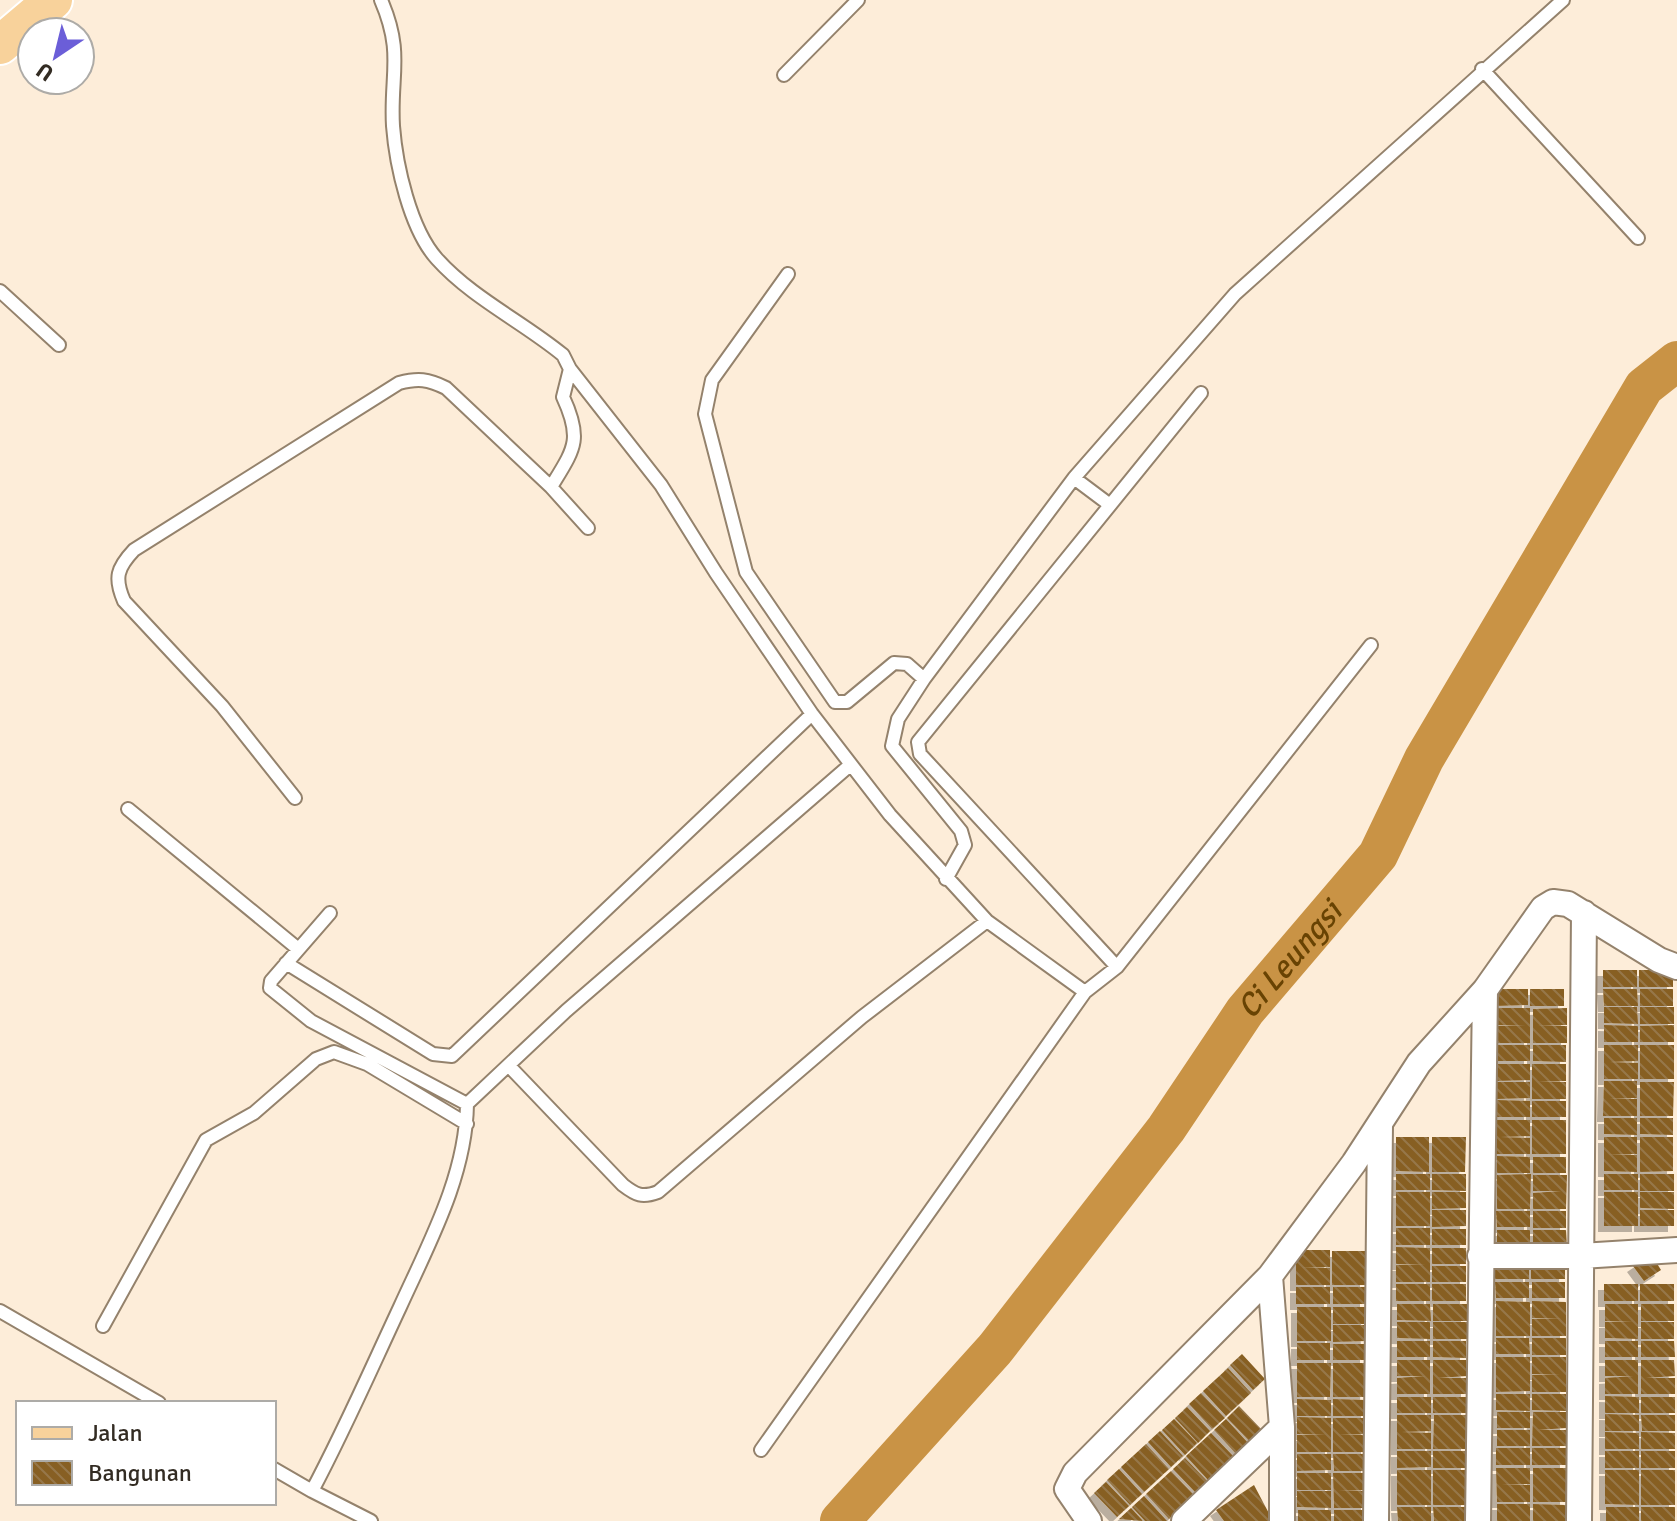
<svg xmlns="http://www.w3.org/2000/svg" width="1677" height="1521" viewBox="0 0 1677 1521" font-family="Signika,sans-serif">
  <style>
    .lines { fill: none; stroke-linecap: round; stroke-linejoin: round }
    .river { stroke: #c99345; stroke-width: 40 }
    .building { fill: url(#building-back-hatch); filter: url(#shadow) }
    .service-casing { stroke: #94826c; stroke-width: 16 }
    .minor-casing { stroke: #94826c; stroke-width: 28 }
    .primary-casing { stroke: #fff; stroke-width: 42 }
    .service { stroke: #fff; stroke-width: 12 }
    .minor { stroke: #fff; stroke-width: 24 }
    .primary { stroke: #f8d29b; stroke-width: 38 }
    .labels { text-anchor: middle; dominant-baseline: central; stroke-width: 8; stroke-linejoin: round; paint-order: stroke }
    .water-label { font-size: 32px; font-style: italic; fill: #684303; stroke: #fff }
  </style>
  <defs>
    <pattern id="building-back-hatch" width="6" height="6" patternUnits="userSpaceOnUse" patternTransform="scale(2)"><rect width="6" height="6" fill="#875f23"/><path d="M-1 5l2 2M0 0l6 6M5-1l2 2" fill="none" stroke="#96774a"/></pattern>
    <filter id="shadow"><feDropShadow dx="-6" dy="6" stdDeviation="0" flood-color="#0004"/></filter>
  </defs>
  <rect width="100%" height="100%" fill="#fdedd9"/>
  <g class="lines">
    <path class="river" id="s1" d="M840,1521L995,1349L1166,1129L1245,1011L1378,855L1424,759L1644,387L1677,361"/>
  </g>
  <path class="building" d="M1603,970H1637V987H1603Z
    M1639,970H1673V987H1639Z
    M1494,989H1528V1005L1494,1006Z
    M1530,989H1564V1006H1530Z
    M1603,989H1637L1638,1006H1604Z
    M1640,989H1673V1006H1640Z
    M1604,1007H1637L1638,1024L1604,1023Z
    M1640,1007H1674V1024H1640Z
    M1497,1008H1530V1043H1497V1026L1525,1025H1497Z
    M1567,1008V1025L1538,1026H1567V1043H1533V1009Z
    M1604,1025L1638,1026V1042H1604Z
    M1674,1025V1042H1640V1026Z
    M1497,1045H1530V1061H1497Z
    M1533,1045H1566V1062L1533,1061Z
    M1604,1045H1638V1061L1610,1062L1638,1063V1079H1604Z
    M1640,1045H1674V1079H1640Z
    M1496,1064H1530V1080L1496,1081Z
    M1532,1064H1566V1081L1538,1082H1566V1099H1532Z
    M1604,1081H1637V1098L1609,1099H1637V1116H1603Z
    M1496,1082H1530V1098L1496,1099Z
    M1640,1082H1674L1673,1116H1640Z
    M1496,1100L1530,1101V1117H1496Z
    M1532,1101H1566V1117H1532Z
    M1604,1118H1637V1135L1604,1134Z
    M1640,1118H1673V1135L1640,1134Z
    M1496,1120H1530V1136L1501,1137L1530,1138V1154H1496Z
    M1532,1120H1566V1154H1532Z
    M1396,1137H1429V1172L1396,1171Z
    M1432,1137H1466L1465,1172H1432Z
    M1604,1137H1637V1154L1609,1155H1637V1172L1604,1171Z
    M1640,1137H1673V1171L1640,1172Z
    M1497,1156L1530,1157V1173H1497Z
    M1533,1157H1566V1173H1533Z
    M1396,1174H1430V1190H1396Z
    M1432,1174H1466V1191L1432,1190Z
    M1531,1174L1530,1209H1497V1175Z
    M1604,1174H1638V1190H1604Z
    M1640,1174H1674V1191H1640Z
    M1533,1175H1567L1566,1209H1533V1193L1561,1191H1533Z
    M1396,1192H1430V1226H1396Z
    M1432,1192H1466V1208L1432,1209Z
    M1604,1192H1638V1226H1604Z
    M1640,1192H1674V1209L1640,1208Z
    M1432,1210H1466V1226L1432,1227Z
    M1640,1210H1674V1226H1640Z
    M1496,1211H1530V1227H1497Z
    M1533,1211H1566V1228H1533Z
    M1396,1228H1430V1245H1396Z
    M1432,1229H1466V1245H1432Z
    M1497,1230H1530V1247H1497Z
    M1533,1230H1566L1567,1247H1533Z
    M1396,1247L1430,1248V1282H1396V1265L1425,1264H1396Z
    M1432,1248H1466V1264H1432Z
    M1296,1250H1330V1267L1302,1268H1330V1285H1296Z
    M1332,1251H1366V1285H1332Z
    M1651,1254L1661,1270L1644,1281L1633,1266Z
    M1529,1262V1279H1495V1263Z
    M1531,1263H1565V1279H1531Z
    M1432,1266H1466V1282H1432Z
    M1495,1282H1529V1298H1496Z
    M1532,1282H1565V1298H1532Z
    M1396,1284H1430V1301H1396Z
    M1432,1284H1466V1301H1432Z
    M1604,1284H1638V1301H1604Z
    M1640,1284H1674V1301H1640Z
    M1296,1287H1330V1304H1296Z
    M1333,1287H1366V1304H1333Z
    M1496,1301L1530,1302V1336H1496Z
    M1532,1301L1566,1302V1336H1532V1319L1561,1318H1532Z
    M1397,1304H1430L1431,1321L1397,1320Z
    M1433,1304H1467V1321H1433Z
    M1605,1304H1638V1339L1605,1338V1322L1633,1321H1605Z
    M1641,1304H1674V1321H1641Z
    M1297,1307H1331V1341H1297Z
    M1333,1307H1367V1324H1333Z
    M1397,1322H1430V1339L1397,1338Z
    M1433,1322H1467V1339H1433Z
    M1641,1322H1674V1339H1641Z
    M1333,1325H1366L1367,1341L1333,1342Z
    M1496,1338H1529L1530,1354H1496Z
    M1532,1338H1566V1355H1532Z
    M1397,1341H1430V1357H1397Z
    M1433,1341H1466V1358L1433,1357Z
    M1605,1341H1638V1357H1605Z
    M1641,1341H1674L1675,1357H1641Z
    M1297,1343H1330V1360H1297Z
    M1333,1344H1366V1360H1333Z
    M1242,1354L1265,1379L1253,1390L1230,1365Z
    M1496,1357H1530V1391L1496,1392Z
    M1532,1357H1566V1392H1532V1375L1560,1374H1532Z
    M1397,1360H1430V1394H1397V1378L1425,1376H1397Z
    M1433,1360H1466L1467,1376L1438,1378H1467V1394H1433Z
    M1605,1360H1638V1394H1605V1378L1633,1376H1605Z
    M1641,1360H1674L1675,1376L1646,1378H1675V1394H1641Z
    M1297,1363H1331L1330,1397H1297Z
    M1333,1363H1367L1366,1397H1333Z
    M1228,1368L1251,1393L1226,1416L1203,1391Z
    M1201,1393L1225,1418L1212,1429L1189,1404Z
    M1496,1394H1530V1411L1496,1410Z
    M1532,1394H1566V1411L1532,1410Z
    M1605,1396L1639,1397V1413H1605Z
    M1397,1397H1431V1413H1397Z
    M1433,1397H1467V1413H1433Z
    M1641,1397H1675V1413H1641Z
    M1297,1399L1331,1400V1416H1297Z
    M1333,1399L1367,1400V1416H1333Z
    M1239,1406L1263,1431L1250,1442L1227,1418Z
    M1187,1407L1210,1431L1198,1443L1175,1418Z
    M1497,1412H1530V1428H1497Z
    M1533,1412H1566V1428L1538,1430H1566V1446H1532Z
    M1605,1414L1639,1415V1431H1605Z
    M1397,1415H1431V1431L1402,1432L1431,1433V1449H1397Z
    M1434,1415H1467V1449H1433Z
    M1641,1415H1675V1431H1642Z
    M1297,1417L1331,1418V1452H1297V1435L1326,1434H1297Z
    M1333,1418H1367V1434L1339,1435H1367V1452H1333Z
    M1174,1419L1197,1443L1185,1455L1162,1430Z
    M1226,1419L1249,1444L1237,1455L1214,1430Z
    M1497,1430H1530V1446H1497Z
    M1160,1431L1183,1456L1171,1467L1148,1442Z
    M1605,1432L1639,1433V1449H1605Z
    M1641,1432L1675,1433V1449H1641Z
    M1211,1433L1235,1458L1209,1481L1186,1456Z
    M1146,1444L1169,1469L1144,1492L1121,1467Z
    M1496,1448H1530V1465H1496Z
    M1532,1448H1566V1465H1532Z
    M1397,1451H1431V1467L1397,1468Z
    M1433,1451H1467V1468H1433Z
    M1605,1451H1639V1468H1605Z
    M1641,1451H1675V1468H1641Z
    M1297,1454H1331V1470L1297,1471Z
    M1333,1454H1367V1471H1334Z
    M1185,1458L1208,1482L1196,1493L1173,1469Z
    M1496,1468H1530V1484L1502,1485H1530V1502H1497Z
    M1533,1468H1566V1502H1533Z
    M1119,1469L1142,1494L1130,1505L1107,1480Z
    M1397,1470H1431V1505H1397Z
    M1433,1470H1467V1505H1433Z
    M1605,1470H1639V1505L1605,1504Z
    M1641,1470H1675V1505H1641Z
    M1171,1471L1194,1495L1169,1519L1146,1494Z
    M1297,1473H1331V1490H1297Z
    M1333,1473H1367V1490L1339,1491H1367V1508H1334Z
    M1106,1482L1129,1506L1117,1517L1094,1493Z
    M1254,1485L1273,1521H1224L1216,1510Z
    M1297,1491H1331V1508L1297,1507Z
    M1144,1496L1167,1521H1145L1132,1507Z
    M1497,1504H1530V1521H1497Z
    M1533,1504L1566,1505L1567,1521H1533Z
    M1397,1507H1431V1521H1398Z
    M1433,1507H1467V1521H1434Z
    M1606,1507H1639V1521H1606Z
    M1641,1507H1675V1521H1641Z
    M1131,1508L1143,1521L1119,1519Z
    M1298,1510H1331V1521H1298Z
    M1334,1510H1367V1521H1334Z"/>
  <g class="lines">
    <defs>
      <path id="service" d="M381,0C404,53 390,75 393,126C396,165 410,229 437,259C472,298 523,322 563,355L570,369L661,485L716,573L812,714L890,815L987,921L1085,992L761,1450
        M1482,69L1638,238
        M784,75L858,0
        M788,274L712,380L705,414L746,572L835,702H847L894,663L907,664L924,679
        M0,291L59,345
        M570,369L563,397C583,440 574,449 551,487L588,528
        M1074,478L1110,505
        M295,798L222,706L124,601C114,578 117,568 134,550L399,383C418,378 428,379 446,388L551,487
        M128,809L297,948
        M946,879L965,845L961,831L892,746L898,719L924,679L1074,478L1235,294L1563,0
        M330,913L271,981L270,988L311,1021L467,1104
        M286,963L433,1054L452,1056L812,714
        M1117,967L920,754L918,742L1201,393
        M1085,992L1117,967L1371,645
        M509,1066L623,1185C636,1195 642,1198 658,1192L862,1017L987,921
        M0,1311L159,1403
        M103,1326L206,1140L254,1113L316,1059L334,1052L367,1064L467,1124
        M274,1469L312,1491
        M371,1521L312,1491C344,1431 371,1369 400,1307C429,1243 466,1176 467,1104L566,1011L849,766"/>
      <path id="minor" d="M1480,1256H1581L1677,1250
        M1270,1276L1282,1427V1521
        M1089,1521L1067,1489L1075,1473L1270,1276L1354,1163L1419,1063L1485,990L1543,908L1553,902L1568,904L1659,960L1677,967
        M1184,1521L1282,1427
        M1376,1521L1380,1125
        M1478,1521L1485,990
        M1579,1521L1584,913"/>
      <path id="primary" d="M0,45L53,0"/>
    </defs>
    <use href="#service" class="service-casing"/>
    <use href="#minor" class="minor-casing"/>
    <use href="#primary" class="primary-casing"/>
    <use href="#service" class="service"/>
    <use href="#minor" class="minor"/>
    <use href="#primary" class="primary"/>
  </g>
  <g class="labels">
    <g class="water-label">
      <text stroke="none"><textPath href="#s1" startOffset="720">Ci Leungsi</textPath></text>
    </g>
  </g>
  <rect x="16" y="1401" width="260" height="104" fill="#ffffff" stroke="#adaba7" stroke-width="2"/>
  <rect x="32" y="1427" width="40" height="12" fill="#f8d29b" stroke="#adaba7" stroke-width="2"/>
  <text x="88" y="1441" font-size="24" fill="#332c23">Jalan</text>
  <rect x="32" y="1461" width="40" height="24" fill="url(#building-back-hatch)" stroke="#adaba7" stroke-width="2"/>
  <text x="88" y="1481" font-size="24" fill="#332c23">Bangunan</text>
  <g transform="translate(56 56) rotate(215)"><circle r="38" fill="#ffffff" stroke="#adaba7" stroke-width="2"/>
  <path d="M0-6L14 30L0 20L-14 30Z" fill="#6b5ed8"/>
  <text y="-12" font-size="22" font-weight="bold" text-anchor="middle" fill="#332c23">U</text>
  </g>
</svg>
